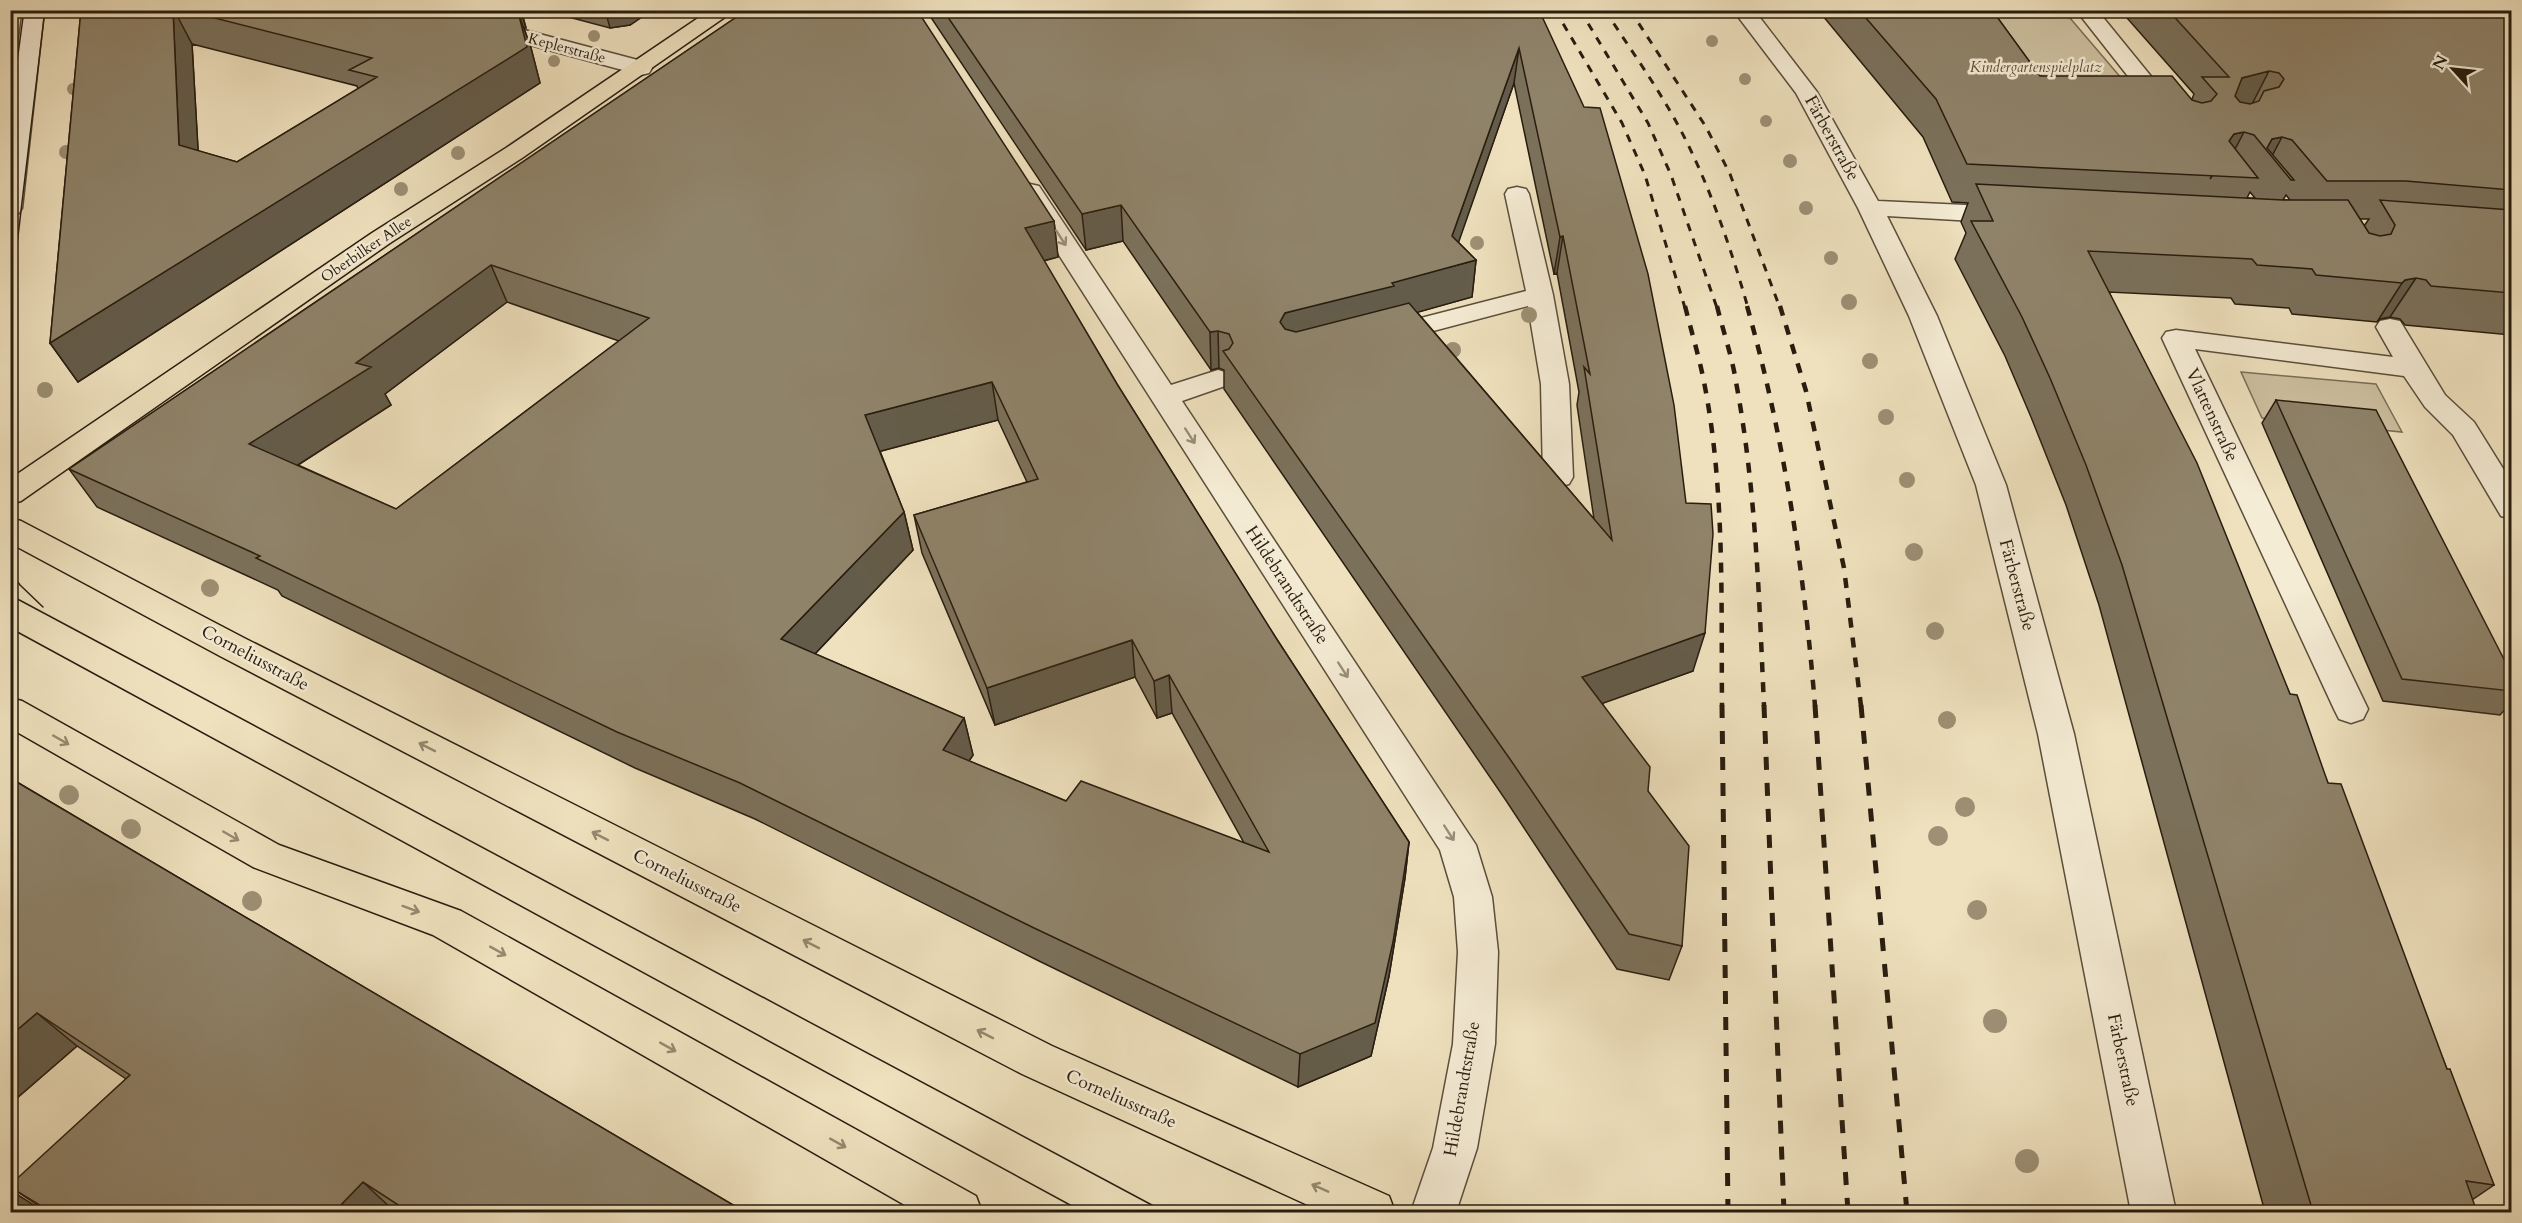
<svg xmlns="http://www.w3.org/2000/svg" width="2522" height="1223" viewBox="0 0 2522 1223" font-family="Cardo,serif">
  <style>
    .green { fill: #cdc0a0; stroke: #7a6e58; stroke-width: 1.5 }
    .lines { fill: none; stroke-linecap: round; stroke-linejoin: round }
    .minor-casing { stroke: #5a4e3b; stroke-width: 3 }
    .major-casing { stroke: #281d0f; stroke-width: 3 }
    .minor { fill: #f5ecd5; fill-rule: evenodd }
    .major { fill: #efe1be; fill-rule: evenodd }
    .tram { stroke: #281d0f; stroke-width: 1.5 }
    .rail-far2 { stroke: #281d0f; stroke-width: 3; stroke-dasharray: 8 8; stroke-linecap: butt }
    .rail-far1 { stroke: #281d0f; stroke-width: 4.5; stroke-dasharray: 10 10; stroke-linecap: butt }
    .rail { stroke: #281d0f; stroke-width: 5; stroke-dasharray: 13 13; stroke-linecap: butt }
    .tree { fill: #9d9075 }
    .wall { fill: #7b715b; stroke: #281d0f; stroke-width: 1.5; fill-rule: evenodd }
    .shaded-wall { fill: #645c4a; stroke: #281d0f; stroke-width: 1.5 }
    .building { fill: #8f836a; stroke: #281d0f; stroke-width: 1.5; fill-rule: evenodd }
    .oneway { stroke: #998f7c }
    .oneway2 { stroke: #95896f }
    .labels { text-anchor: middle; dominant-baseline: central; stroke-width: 5; stroke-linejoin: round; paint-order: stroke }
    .far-street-label { font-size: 15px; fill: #281d0f; stroke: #f5ecd5 }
    .far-park-label { font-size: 15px; font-style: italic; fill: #5a4e3a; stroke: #f5ecd5 }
    .street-label { font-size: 18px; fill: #281d0f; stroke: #f5ecd5 }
  </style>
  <rect width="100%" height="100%" fill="#efe1be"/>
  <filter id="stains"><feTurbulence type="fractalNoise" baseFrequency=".00333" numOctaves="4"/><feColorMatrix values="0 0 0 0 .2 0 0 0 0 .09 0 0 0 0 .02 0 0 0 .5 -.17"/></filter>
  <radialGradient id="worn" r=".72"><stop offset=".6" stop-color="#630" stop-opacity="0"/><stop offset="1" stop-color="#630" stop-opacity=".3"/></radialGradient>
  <path class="green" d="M2031,11H2064L2151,113H2072L1957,15Z
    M2241,372L2376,384L2402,432L2262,418Z"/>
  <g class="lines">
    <defs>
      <path id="minor" d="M23,10H44L22,208L19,213L10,215V109Z
        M413,10H449L649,63L652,68L649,73L641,75L416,14Z
        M1733,10H1754L1817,92L1878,201L2009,207L2018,210L2022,215L2018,220L2009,223L1887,216L1937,316L2006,485L2074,734L2176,1212H2131L2038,734L1976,485L1909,316L1858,208L1796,93Z
        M2076,10H2097L2176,107L2179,112L2176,117L2168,119L2160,117Z
        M1030,184L1039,186L1171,385L1218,370L1228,373L1232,379L1228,385L1182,401L1476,845L1492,897L1498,952L1495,1044L1477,1148L1456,1212H1411L1433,1148L1453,1044L1458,952L1454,897L1440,850L1018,191L1021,186Z
        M1517,187L1526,189L1529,194L1553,295L1569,384L1573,477L1569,484L1558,487L1547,484L1543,477L1541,384L1528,306L1384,344L1374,342L1370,336L1374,330L1526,291L1505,194L1508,189Z
        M2390,319L2400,321L2445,395L2474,422L2512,483V519L2501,516L2453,435L2425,407L2404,376L2195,349L2368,709L2363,719L2351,723L2339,719L2334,709L2162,338L2166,332L2176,330L2393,357L2376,327L2380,321Z"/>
      <path id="major" d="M710,10H735L522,158L390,243L21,501L10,504V479L372,233L506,148Z
        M10,518L21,521L244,638L1052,1046L1389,1196L1395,1212H1323L1022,1074L220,656L10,543Z
        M10,698L22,701L279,845L461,911L976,1196L982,1212H917L433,935L253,867L10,728Z"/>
    </defs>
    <use href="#minor" class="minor-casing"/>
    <use href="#major" class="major-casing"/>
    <use href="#minor" class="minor"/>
    <use href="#major" class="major"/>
    <path class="tram" d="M10,114L24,10
      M10,303L45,10
      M10,571L20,585L43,607
      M10,595L1165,1212
      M10,628L1083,1212"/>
    <path class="rail-far2" d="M1555,10L1622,123L1645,175L1685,308
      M1580,10L1648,123L1671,175L1717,308
      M1605,10C1630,49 1657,86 1679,127C1708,181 1731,248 1748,308
      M1630,10L1706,127L1730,174L1780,308"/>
    <path class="rail-far1" d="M1685,306C1691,330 1698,353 1703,377C1725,484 1721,597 1722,706
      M1717,306C1723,331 1732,356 1736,382C1756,489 1759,597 1764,706
      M1747,306C1784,437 1804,570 1815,706
      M1780,306L1806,391L1844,568L1861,706"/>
    <path class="rail" d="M1722,705L1728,1212
      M1764,705L1784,1212
      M1815,705L1848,1212
      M1861,705L1907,1212"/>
  </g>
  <g class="tree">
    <circle cx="594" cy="36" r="6"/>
    <circle cx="1712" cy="41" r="6"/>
    <circle cx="554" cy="61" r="6"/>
    <circle cx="1745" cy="79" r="6"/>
    <circle cx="73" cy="89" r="6"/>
    <circle cx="1766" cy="121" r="6"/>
    <circle cx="66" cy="152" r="7"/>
    <circle cx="458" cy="153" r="7"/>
    <circle cx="1790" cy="161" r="7"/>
    <circle cx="401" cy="189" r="7"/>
    <circle cx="1806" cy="208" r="7"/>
    <circle cx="1477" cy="243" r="7"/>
    <circle cx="1831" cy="258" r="7"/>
    <circle cx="1849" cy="302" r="8"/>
    <circle cx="1529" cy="315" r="8"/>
    <circle cx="1453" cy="350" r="8"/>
    <circle cx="1870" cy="361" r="8"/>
    <circle cx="45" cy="390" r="8"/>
    <circle cx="1886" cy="417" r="8"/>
    <circle cx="1907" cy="480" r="8"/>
    <circle cx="1914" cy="552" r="9"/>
    <circle cx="210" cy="588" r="9"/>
    <circle cx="1935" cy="631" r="9"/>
    <circle cx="1947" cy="720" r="9"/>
    <circle cx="69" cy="795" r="10"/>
    <circle cx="1965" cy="807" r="10"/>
    <circle cx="131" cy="829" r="10"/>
    <circle cx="1938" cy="836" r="10"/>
    <circle cx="252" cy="901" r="10"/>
    <circle cx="1977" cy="910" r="10"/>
    <circle cx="1995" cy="1021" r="12"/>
    <circle cx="2027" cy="1161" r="12"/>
  </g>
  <path class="wall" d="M81,10H521L526,28H524L531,48L540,83L78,382L50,343ZM192,44L357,86L358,89L237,162L198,151Z
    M542,10H652L630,25L610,28Z
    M747,10L1054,221L1058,257L1044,261L1117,384L1276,638L1409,842L1405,878L1389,976L1371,1056L1298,1087L1039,961L755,819L635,768L282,596L278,590L97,507L69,469ZM507,302L619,341L396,509L298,465L391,405L385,394ZM998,420L1027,482L914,515L922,553L995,725L1135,677L1157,718L1172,713L1244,843L1066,801L969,761L973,755L964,718L815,654L913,550L904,512L880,451Z
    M926,10H1539L1693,671L1602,703L1648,791L1682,946L1669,980L1617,969L1505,799L1224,389V370L1219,368L1211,370L1123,241L1086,250ZM1514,83L1554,274L1557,273L1579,392L1577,405L1594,519L1417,312L1472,297L1476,260L1458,242Z
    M1818,10H2031L1994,13L2040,76L2192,99L2194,94L2120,10H2511V335L2405,325L2400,319L2390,317L2380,319L2377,322L2292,314L2289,308L2235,304L2231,298L2109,292L2290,694L2328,783L2447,1069L2494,1185L2472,1200L2477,1212H2265L2099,605L2066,505L2031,417L2005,356L1955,259L1966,233L1961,222L1968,203L1952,202L1923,137ZM2250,192L2255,198H2247ZM2286,195L2290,200H2283ZM2360,219H2369L2364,226Z
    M2276,400L2511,673V703L2500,715L2383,701L2262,423Z
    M2511,440V458L2505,447Z
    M10,778L745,1212H396L394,1211L393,1212H48L10,1187L126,1079L77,1046L10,1104Z"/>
  <path class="shaded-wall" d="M173,10H174L192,44L200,183L179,145Z
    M520,10H521L526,28Z
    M605,10H652L630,25L610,28Z
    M518,12L531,48L540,83L78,382L50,343Z
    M1519,48L1514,83L1450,267L1476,260L1472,297L1284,350L1280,322L1285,313L1392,283L1452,236Z
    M2269,71L2250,108L2223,115L2242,78Z
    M2244,132L2224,170L2215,172L2210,179L2229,141L2234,134Z
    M2282,137L2272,156L2266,149L2272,139Z
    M1121,205L1123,241L1086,250L1082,214Z
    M1054,221L1058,257L1030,264L1025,228Z
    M1563,236L1557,273L1554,274L1560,237Z
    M491,265L507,302L385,394L391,405L273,481L249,444L356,363Z
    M2416,278L2390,317L2380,319L2377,322L2402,283L2405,280Z
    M1218,331L1219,368L1211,370L1210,332Z
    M992,382L998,420L874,453L865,415Z
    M904,512L913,550L794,676L781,639Z
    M1705,633L1693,671L1573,714L1582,677Z
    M1132,640L1135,677L995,725L987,688Z
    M1169,675L1172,713L1157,718L1154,681Z
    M964,718L973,755L952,786L943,750Z
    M1409,842L1405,878L1389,976L1371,1056L1298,1087L1300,1054Z
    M37,1013L77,1046L10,1104V1036Z
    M363,1182L394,1211L393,1212H334Z
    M10,1190L34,1205L29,1212H10Z"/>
  <path class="building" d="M81,10H173L179,145L237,162L377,77L349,70L372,58L183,10H512L518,12L527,47L50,343Z
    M747,10H917L1054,221L1025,228L1117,384L1276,638L1409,842L1393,942L1375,1023L1300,1054L1032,927L740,783L617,732L256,558L260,556L69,469ZM491,265L649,318L396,509L249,444L371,367L356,363ZM992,382L1038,479L914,515L987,688L1132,640L1154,681L1169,675L1269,852L1081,781L1066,801L943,750L964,718L781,639L904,512L865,415Z
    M943,10H1539L1584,107L1600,108L1648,274L1674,405L1686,503L1711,504L1713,534L1705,633L1582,677L1650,767L1648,791L1689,846L1682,946L1629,934L1512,762L1223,351L1229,349L1233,343L1229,334L1218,331L1210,332L1121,205L1082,214ZM1519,48L1560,237L1563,236L1590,374L1584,367L1612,540L1409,303L1296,332L1285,329L1280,322L1285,313L1394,286L1392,283L1476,260L1452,236Z
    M1859,10H1992L2040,76H2172L2192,100L2202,103L2211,101L2217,94L2202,77H2229L2168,10H2511V190L2406,181H2327L2292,140L2282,137L2272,139L2267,148L2294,180H2291L2254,135L2244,132L2234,134L2229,141L2258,178L1967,164L1936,99ZM2269,71L2279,73L2284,79L2279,87L2264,91L2259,101L2250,104L2240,102L2235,96L2242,78Z
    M1976,184L2283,200H2348L2369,233L2380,236L2391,234L2395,225L2380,200L2511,210V293L2431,286L2426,280L2416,278L2405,280L2402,283L2316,275L2312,269L2257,265L2252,259L2088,251L2197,463L2290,694L2297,695L2328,783L2341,784L2447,1069H2450L2494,1185L2466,1181L2477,1212H2313L2122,565L2086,465L2050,378L2022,317L1971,221H1993Z
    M2276,400L2376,410L2511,673V691L2402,679Z
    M10,778L745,1212H409L363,1182L334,1212H51L10,1187V1185L130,1075L37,1013L10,1036Z"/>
  <defs><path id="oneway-shaft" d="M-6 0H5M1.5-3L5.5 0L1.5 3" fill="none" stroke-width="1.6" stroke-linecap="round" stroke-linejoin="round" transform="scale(1.5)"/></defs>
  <g class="oneway">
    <use href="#oneway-shaft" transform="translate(1061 238) rotate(57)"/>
    <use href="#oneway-shaft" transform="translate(1190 436) rotate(57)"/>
    <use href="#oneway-shaft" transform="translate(1343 670) rotate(57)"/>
    <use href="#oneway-shaft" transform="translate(1449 833) rotate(57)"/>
  </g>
  <g class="oneway2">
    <use href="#oneway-shaft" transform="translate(61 740) rotate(30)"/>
    <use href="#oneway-shaft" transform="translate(427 747) rotate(-153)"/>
    <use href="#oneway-shaft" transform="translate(231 836) rotate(30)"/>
    <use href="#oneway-shaft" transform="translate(600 836) rotate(-153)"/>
    <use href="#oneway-shaft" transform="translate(411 909) rotate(20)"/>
    <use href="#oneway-shaft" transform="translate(811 944) rotate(-153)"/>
    <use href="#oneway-shaft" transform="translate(498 951) rotate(29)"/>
    <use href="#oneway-shaft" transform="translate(985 1034) rotate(-153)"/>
    <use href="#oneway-shaft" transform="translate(668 1047) rotate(29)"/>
    <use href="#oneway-shaft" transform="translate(838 1143) rotate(29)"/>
    <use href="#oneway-shaft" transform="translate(1320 1188) rotate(-156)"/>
  </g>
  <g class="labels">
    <g class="far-street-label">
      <text transform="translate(567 48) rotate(15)">Keplerstraße</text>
      <text transform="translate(366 249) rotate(-34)">Oberbilker Allee</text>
    </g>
    <g class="far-park-label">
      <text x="2036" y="67">Kindergartenspielplatz</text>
    </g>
    <g class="street-label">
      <text transform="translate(1832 138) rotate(61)">Färberstraße</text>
      <text transform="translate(2212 415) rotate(65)">Vlattenstraße</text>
      <text transform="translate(1287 585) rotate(57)">Hildebrandtstraße</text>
      <text transform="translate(2017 585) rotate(75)">Färberstraße</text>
      <text transform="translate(255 658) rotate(28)">Corneliusstraße</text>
      <text transform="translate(687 881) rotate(27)">Corneliusstraße</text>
      <text transform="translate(2123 1060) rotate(78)">Färberstraße</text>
      <text transform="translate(1462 1089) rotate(-80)">Hildebrandtstraße</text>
      <text transform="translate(1121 1099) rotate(24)">Corneliusstraße</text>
    </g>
  </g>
  <rect width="2522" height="1223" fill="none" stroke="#efe1be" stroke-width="36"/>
  <rect x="12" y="12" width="2498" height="1199" fill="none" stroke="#281d0f" stroke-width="3"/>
  <rect x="18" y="18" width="2486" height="1187" fill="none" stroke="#281d0f" stroke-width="1.5"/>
  <g transform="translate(2453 69) rotate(297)" stroke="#f5ecd5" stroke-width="4.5" paint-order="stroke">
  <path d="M0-4.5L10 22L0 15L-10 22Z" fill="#281d0f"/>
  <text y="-9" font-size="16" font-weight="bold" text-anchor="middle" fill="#281d0f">N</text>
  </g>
  <rect width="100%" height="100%" filter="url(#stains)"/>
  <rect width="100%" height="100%" fill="url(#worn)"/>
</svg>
